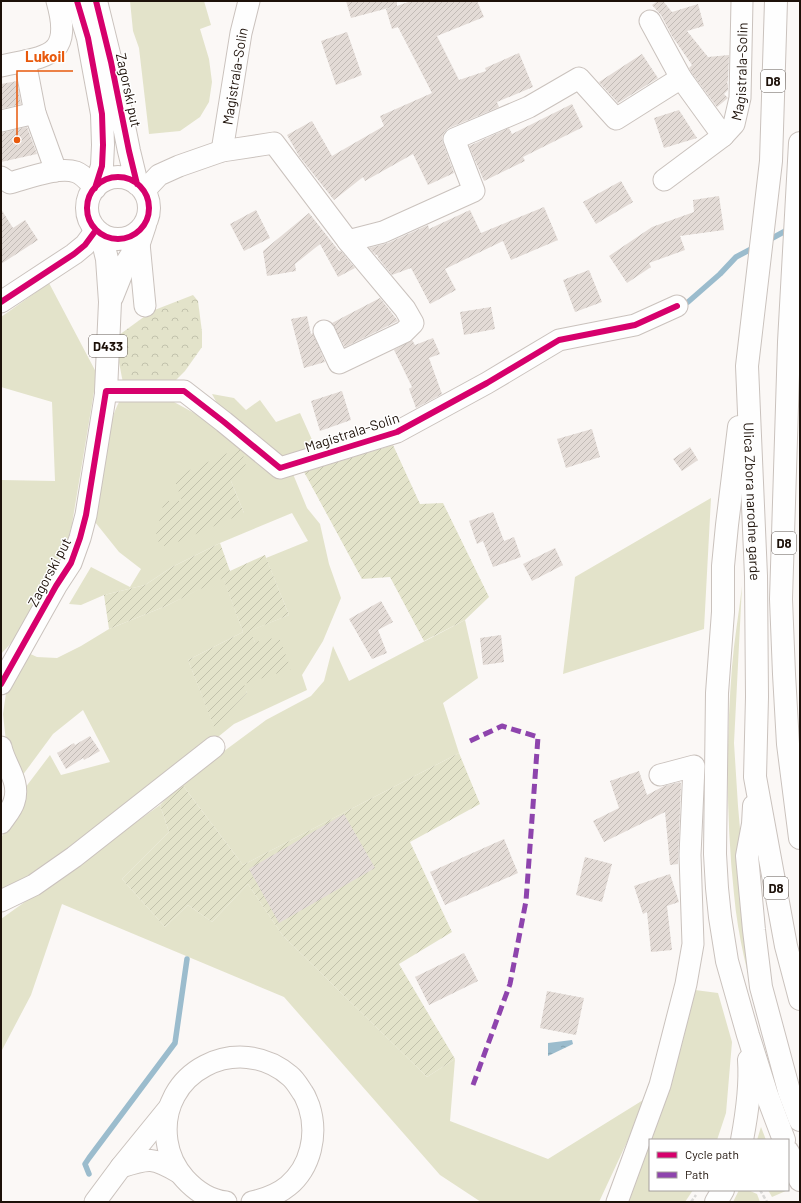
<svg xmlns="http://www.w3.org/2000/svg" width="801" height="1203" viewBox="0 0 801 1203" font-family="Barlow,sans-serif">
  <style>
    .green { fill: #e3e3ca; fill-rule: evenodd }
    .forest { fill: url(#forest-crowns) }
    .garden { fill: url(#garden-furrows) }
    .water { fill: url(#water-ripples) }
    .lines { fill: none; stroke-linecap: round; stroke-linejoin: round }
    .stream { stroke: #9bbccd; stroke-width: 5.5 }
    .building { fill: url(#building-hatch) }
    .minor-casing { stroke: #cac2bd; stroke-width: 23 }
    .major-casing { stroke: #cac2bd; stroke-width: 24 }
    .highway-casing { stroke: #cac2bd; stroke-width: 24 }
    .path { stroke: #dad9d7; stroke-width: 2.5; stroke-dasharray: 4 2; stroke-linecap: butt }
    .minor { stroke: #fefefe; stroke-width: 21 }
    .major { stroke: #fefefe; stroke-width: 22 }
    .highway { stroke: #fefefe; stroke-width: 22 }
    .quiet { stroke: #8e44ad; stroke-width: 5; stroke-dasharray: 10 5; stroke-linecap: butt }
    .cycleway-casing { stroke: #fff; stroke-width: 8 }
    .cycleway { stroke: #d6006c; stroke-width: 6 }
    .labels { text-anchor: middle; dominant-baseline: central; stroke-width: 3; stroke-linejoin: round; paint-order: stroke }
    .shield { fill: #fff; stroke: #615853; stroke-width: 1 }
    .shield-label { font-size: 13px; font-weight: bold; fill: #1d1109 }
    .street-label { font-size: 14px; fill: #1d1109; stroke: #fff }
    .leader { fill: none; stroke: #e8590c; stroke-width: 1.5 }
    .callout-dot { fill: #e8590c; stroke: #fff; stroke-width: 1.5 }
    .callout-label { font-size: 15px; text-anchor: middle; font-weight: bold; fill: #e8590c; stroke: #fff; stroke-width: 3; stroke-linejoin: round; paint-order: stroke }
  </style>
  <defs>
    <pattern id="forest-crowns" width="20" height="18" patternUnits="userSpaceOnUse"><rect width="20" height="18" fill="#e3e3ca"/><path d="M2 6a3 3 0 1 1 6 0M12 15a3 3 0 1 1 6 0" fill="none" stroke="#c2c2ac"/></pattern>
    <pattern id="garden-furrows" width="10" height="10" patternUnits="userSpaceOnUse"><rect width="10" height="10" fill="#e3e3ca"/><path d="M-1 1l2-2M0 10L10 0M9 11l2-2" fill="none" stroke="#c2c2ac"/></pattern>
    <pattern id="water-ripples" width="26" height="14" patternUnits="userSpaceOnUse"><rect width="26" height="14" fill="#9bbccd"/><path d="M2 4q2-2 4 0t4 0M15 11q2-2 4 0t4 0" fill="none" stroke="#85a1af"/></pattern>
    <pattern id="building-hatch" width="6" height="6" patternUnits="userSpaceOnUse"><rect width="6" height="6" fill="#e3dbd6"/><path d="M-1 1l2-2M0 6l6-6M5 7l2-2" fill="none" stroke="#c2bbb6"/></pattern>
  </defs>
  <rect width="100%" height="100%" fill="#fbf8f6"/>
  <path class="green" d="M130,1H204L211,25L200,29L209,59L212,82L209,102L200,117L180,131L149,134L139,48L133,31Z
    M49,283L97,374L72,524L65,550L46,576L35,608L14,640L1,654V480L55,481L52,402L1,387V317Z
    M212,394L234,398L246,410L260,400L276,422L300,413L318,453L284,463L224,416Z
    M150,398L174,402L205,419L293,474L307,508L320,524L329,564L341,598L323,641L302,675L307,690L234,724L115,820L1,896V838L8,826L25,788L50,755L61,775L110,762L83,710L53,734L22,776L6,742L3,714L7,686L26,652L37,657L57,658L81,646L109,629L166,606L223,577L243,632L188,660L214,726L247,693L243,684L255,642L249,631L289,615L266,558L308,541L292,513L220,543L172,567L145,585L104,595L81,605L69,604L91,567L130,587L141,569L119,552L95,522C100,486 103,432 120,400ZM231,481L244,513L164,501L182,502Z
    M711,498L704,629L563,674L575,577Z
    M742,586L734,743L738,806L745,886L763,1031C751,986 738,941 734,894C726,819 726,742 732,667C734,640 739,613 742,586Z
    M465,620L478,678L443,703L459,753L243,865L181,783L266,720L311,696L324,681L333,646L349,681Z
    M160,805L169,832L122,879L165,927L188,905L212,922L248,884L283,936L427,1077L455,1059L450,1121L548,1159L648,1097L599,1202H481L440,1175L284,997L62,904L31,995L1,1052V919Z
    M695,990L718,993L732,1042L726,1113L717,1140H650V1190H693L685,1202H626L643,1146Z
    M761,1127L766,1140H757Z
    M788,1189V1190L772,1197L768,1190Z
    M739,1190H748L757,1194L760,1202H733Z"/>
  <path class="forest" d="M193,295L198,301L202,332V347L185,371L176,380L123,383L117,352L119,335L152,311Z"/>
  <path class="garden" d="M393,445L420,504L443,503L489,597L465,620L424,641L390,577L362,579L304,472Z
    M241,447L247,470L231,481L244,513L166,547L155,539L164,501H182L175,481L177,476Z
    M220,543L230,571L265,555L289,615L250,631L255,642L279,637L291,669L244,684L247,693L214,727L188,660L243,632L223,578L166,606L109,629L104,595L145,585L172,567Z
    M459,753L480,804L410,842L452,932L399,964L455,1059L427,1077L283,936L248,884L212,922L188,905L165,927L122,879L169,832L160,805L181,783L243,865Z"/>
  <path class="water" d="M572,1040L573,1044L548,1056V1043Z"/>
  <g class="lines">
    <path class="stream" d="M767,241L789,229
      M688,302L720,274L736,257L755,247
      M89,1174L85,1164L89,1158L175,1043L187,959"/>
  </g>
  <path class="building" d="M346,1H397V6L411,1H477L484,17L437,36L459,80L486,71L485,68L519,53L533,87L497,102L499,107L449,128L445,131L442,137L443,143L454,173L428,185L413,154L365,181L363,177L334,200L299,156L287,135L312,121L332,156L384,126L380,116L432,93L398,27L392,29L386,9L396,6L351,18Z
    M658,1H663L672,12L698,4L704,26L687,31L708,57L729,55L728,81L727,82L728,85V90L724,94L728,98L717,107L691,72L689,68L692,65L672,36L661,15L652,5Z
    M347,32L362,75L336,85L321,41Z
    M642,54L658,78L618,103L599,82Z
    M17,81L21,104L1,109V84Z
    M572,104L583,127L523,157L525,161L484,181L469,146L509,128L512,134Z
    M679,110L697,138L664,148L654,118Z
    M27,127L37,154L1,162V133Z
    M621,181L633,202L596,224L583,202Z
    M719,196L724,230L680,236L685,250L649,263L651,267L627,283L609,256L652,227L694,212L693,200Z
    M544,207L558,240L511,260L503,241L445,269L456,290L430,304L411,268L392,275L379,259L377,255H376L369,248L388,243L428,225L429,229L470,210L481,233Z
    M1,209L13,228L25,220L38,240L1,264Z
    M256,210L270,238L244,251L230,224Z
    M309,213L339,251H341L355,268L338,277L320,244L295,264L296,271L267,276L263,251Z
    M589,270L602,302L575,312L563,280Z
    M380,298L398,321L345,347L332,323Z
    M491,307L495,329L464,335L460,312Z
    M307,316L311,334L313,333L325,362L304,368L291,319Z
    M433,338L440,354L429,358L442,394L416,408L409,389L412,387L394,350L412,340L415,345Z
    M342,391L351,420L320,431L311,401Z
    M592,429L600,457L566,468L557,439Z
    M690,447L698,460L682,471L673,459Z
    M493,512L504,541L514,537L521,557L493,567L483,541L477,544L469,521Z
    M555,548L563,565L532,581L523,564Z
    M381,601L393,622L378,630L387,653L372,659L349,619Z
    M501,635L504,662L483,665L480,638Z
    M90,736L100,751L84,760L83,758L66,769L57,753L74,743L75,745Z
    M639,771L647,795L664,786L680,782L681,784L678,864L670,865L665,812L604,842L593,821L619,808L610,781Z
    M344,814L375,868L279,923L249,869Z
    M504,839L518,873L445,905L430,872Z
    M585,857L612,864L602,902L576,895Z
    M670,874L679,902L667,906L672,950L651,952L647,912L643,914L634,886Z
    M464,953L478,981L429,1005L415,977Z
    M547,991L584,998L576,1035L540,1028Z"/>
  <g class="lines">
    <defs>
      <g id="minor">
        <path d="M650,21L681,78"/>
        <path d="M25,61L35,113L56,171"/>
        <path d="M1,66C47,56 73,58 57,1"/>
        <path d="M1,121L35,113"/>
        <path id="s1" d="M222,151L241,33L249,1"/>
        <path d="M1,177L10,183C28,178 59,166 76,172C84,175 89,182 95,188"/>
        <path id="s2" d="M664,180L723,136L734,124L740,98L742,1"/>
        <path d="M144,191L159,175L179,166L222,151L274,143L348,241L383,232L474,191L454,139L529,107L579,78L616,119L681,78L723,136"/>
        <path d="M139,243L145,306"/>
        <path d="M1,302L74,254L85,245L96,230"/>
        <path d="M324,331L339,363L404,332L413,323L405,309L348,241"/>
        <path d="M1,684L56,586L71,563L80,538L86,515L106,391H184L224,422L280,468L397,432L487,383L559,340L635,325L677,306"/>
        <path d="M1,747C5,766 21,781 14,802C12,809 5,817 1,823"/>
        <path d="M1,901L34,885L74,857L214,747"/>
        <path d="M121,1167C149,1158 153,1157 178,1172"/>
        <path d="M95,1202L121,1167L169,1108"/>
        <path d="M226,1202C209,1200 196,1191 185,1179C175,1168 169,1155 167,1141C157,1072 238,1031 290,1076C295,1080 299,1087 303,1093C306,1097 307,1102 309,1106C318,1134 311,1167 288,1186C277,1195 265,1199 252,1202"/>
        <path d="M617,1202L660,1085L686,984L693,944L690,855L694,766L660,775"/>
      </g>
      <path id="major" d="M77,1L88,38L102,114L103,145L102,166L95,188
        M96,1L111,62L129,151L137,184
        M87 208a31 31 0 1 1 62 0a31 31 0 1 1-62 0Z
        M101,234L107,259L110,302L106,391
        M112,297L124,267L139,243L145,225"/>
      <g id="highway">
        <path id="s3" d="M776,1L771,161L747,366L756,576L757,697L755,777L786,946L800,999"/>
        <path d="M800,143L789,342L781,599L784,674L788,744L800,838"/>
        <path d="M739,427L727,525L723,566V612L717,693L715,854L717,888L720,917L727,961L748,1035L767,1095L784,1140"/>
        <path d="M754,806L753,824L747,856L754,930L761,987L789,1091L800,1120"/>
        <path d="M742,1140C747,1113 751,1087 749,1060"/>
        <path d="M788,1152L800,1180"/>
        <path d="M716,1202L723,1190"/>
      </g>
    </defs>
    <use href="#minor" class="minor-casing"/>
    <use href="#major" class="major-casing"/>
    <use href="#highway" class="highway-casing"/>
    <path class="path" d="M760,1190L767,1202
      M691,1202L696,1195"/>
    <use href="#minor" class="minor"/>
    <use href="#major" class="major"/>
    <use href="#highway" class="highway"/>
    <path class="quiet" d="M470,741L502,726L538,737L526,901L510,984L473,1085"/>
    <defs>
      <path id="cycleway" d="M77,1L88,38L102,114L103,145L102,166L95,188
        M96,1L111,62L129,151L137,184
        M87 208a31 31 0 1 1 62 0a31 31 0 1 1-62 0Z
        M1,302L74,254L85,245L96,230
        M1,684L56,586L71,563L80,538L86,515L106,391H184L224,422L280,468L397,432L487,383L559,340L635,325L677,306"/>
    </defs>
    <use href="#cycleway" class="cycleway-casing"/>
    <use href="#cycleway" class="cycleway"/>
  </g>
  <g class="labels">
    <g class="shield">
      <rect x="761" y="70" width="24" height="22" rx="3"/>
      <rect x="89" y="335" width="38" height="22" rx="3"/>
      <rect x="772" y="532" width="24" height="22" rx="3"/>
      <rect x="764" y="877" width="24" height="22" rx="3"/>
    </g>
    <g class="shield-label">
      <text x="773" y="81">D8</text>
      <text x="108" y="346">D433</text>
      <text x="784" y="543">D8</text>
      <text x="776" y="888">D8</text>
    </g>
    <g class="street-label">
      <text stroke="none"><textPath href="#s2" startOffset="143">Magistrala-Solin</textPath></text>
      <text stroke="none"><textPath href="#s1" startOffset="76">Magistrala-Solin</textPath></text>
      <text transform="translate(129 90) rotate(78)">Zagorski put</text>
      <text transform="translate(352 432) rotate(-18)">Magistrala-Solin</text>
      <text stroke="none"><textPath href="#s3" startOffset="502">Ulica Zbora narodne garde</textPath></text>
      <text transform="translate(49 572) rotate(-62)">Zagorski put</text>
    </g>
  </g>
  <path class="leader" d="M17 140L17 71H73"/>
  <circle class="callout-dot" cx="17" cy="140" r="4"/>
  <g class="callout-label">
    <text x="45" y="62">Lukoil</text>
  </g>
  <rect width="801" height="1203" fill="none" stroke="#1d1109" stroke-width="4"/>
  <rect x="649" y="1139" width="140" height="52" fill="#ffffff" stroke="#a5a09d"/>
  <rect x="657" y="1152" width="20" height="6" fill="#d6006c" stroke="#a5a09d"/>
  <text x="685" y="1159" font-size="12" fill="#1d1109">Cycle path</text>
  <rect x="657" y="1172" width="20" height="6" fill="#8e44ad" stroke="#a5a09d"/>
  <text x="685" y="1179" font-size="12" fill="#1d1109">Path</text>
</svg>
